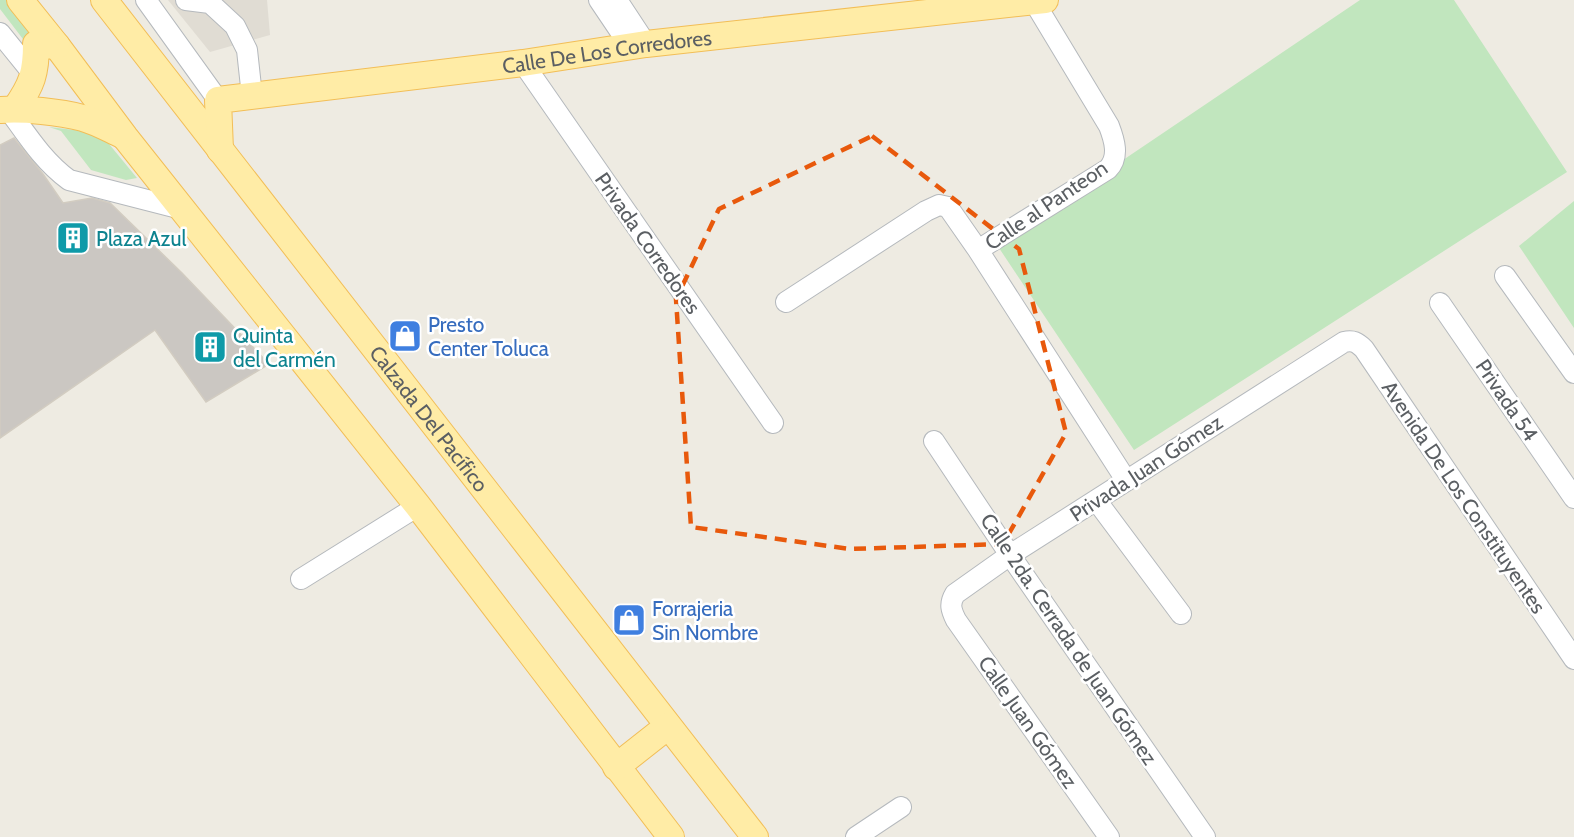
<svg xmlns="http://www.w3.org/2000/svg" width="1574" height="837" viewBox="0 0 1574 837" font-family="Cabin,sans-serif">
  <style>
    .education { fill: #e0dcd3 }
    .green { fill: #c1e6be }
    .building { fill: #cbc7c2; stroke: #d2ccc1; stroke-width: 1.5 }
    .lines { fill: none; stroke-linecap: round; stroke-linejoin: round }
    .minor-casing { stroke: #b5b9bd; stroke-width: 22 }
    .major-casing { stroke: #f2be57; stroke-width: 28 }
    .minor { stroke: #fff; stroke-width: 20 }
    .major { stroke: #ffeca6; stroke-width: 26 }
    .marked { fill: none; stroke: #e8590c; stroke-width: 4.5; stroke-dasharray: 12 8; stroke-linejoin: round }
    .labels { text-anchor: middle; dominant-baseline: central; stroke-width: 5; stroke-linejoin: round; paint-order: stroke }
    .street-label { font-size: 21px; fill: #5b5f63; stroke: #fff }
    .culture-label { font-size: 21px; fill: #0d838f; stroke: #fff; text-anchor: start }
    .shop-label { font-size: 21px; fill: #366cbe; stroke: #fff; text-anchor: start }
  </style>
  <rect width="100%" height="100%" fill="#eeebe2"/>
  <path class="education" d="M168,0H267L270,35L210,52Z"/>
  <path class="green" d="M0,0H9L34,35L29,47L0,9Z
    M1360,0H1454L1567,172L1134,450L997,245Z
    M49,127L100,133L137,178L126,180L91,170L61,131Z
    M1574,201V328L1519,246Z"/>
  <path class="building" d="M14,138L43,174L63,203L92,198L110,203L182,273L269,364L206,402L155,330L0,438V145Z"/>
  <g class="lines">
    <defs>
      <path id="minor" d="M146,0L218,100
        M186,0L210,3L235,26L247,50L252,96
        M599,0L630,46
        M617,0L646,44
        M0,33L34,75
        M523,63L773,423
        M8,109C27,135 43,161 69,180L182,209
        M978,250L1108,169C1120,157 1114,139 1109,126L1033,0
        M1505,276L1574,373
        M786,302L926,211L939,205L948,207L978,250L1126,480
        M1440,303L1574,498
        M934,441L1010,555L1205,837
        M1096,500L1181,614
        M301,579L418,506
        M856,837L901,807
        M1109,837L956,620C951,610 949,604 955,594L1010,555L1344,342C1353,340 1357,342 1364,349L1574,659"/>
      <g id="major">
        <path d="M20,0L57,46L125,137L418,506L671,837"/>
        <path id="s1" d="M104,0L755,837"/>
        <path d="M15,109C32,85 36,73 36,44L57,46"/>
        <path d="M0,110C24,108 60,112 83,118C97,122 109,129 122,135"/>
        <path id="s2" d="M220,150L218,100L523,63L646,44L1045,0"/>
        <path d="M616,767L668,726"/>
      </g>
    </defs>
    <use href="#minor" class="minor-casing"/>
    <use href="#major" class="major-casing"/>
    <use href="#minor" class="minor"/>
    <use href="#major" class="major"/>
  </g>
  <path class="marked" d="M872,136L1019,249L1066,433L1003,544L850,549L691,527L676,299L719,209Z"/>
  <defs>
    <symbol id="building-square" viewBox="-11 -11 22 22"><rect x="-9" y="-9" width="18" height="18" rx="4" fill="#0f9aa8" stroke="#fff"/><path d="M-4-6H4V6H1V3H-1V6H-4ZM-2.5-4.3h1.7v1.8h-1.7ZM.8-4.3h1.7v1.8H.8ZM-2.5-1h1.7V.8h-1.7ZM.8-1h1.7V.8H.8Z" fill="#fff"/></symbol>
    <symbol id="shop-square" viewBox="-11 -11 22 22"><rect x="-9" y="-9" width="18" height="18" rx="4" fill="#3f7fe0" stroke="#fff"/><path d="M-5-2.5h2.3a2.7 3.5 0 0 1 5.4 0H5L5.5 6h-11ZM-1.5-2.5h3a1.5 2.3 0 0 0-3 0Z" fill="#fff"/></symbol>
  </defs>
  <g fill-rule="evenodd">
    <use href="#building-square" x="54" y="219" width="38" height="38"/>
    <use href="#shop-square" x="386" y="317" width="38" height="38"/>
    <use href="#building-square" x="191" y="328" width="38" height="38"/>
    <use href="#shop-square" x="610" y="601" width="38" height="38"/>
  </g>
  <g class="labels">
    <g class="street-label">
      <text stroke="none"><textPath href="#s2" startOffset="442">Calle De Los Corredores</textPath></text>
      <text transform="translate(1046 205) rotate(-34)">Calle al Panteon</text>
      <text transform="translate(648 243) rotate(55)">Privada Corredores</text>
      <text transform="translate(1507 400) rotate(56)">Privada 54</text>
      <text stroke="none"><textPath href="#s1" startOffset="530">Calzada Del Pacífico</textPath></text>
      <text transform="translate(1146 468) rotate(-33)">Privada Juan Gómez</text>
      <text transform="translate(1464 497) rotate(56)">Avenida De Los Constituyentes</text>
      <text transform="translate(1069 639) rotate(56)">Calle 2da. Cerrada de Juan Gómez</text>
      <text transform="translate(1028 722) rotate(55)">Calle Juan Gómez</text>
    </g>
    <g class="culture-label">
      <text x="96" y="238">Plaza Azul</text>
      <text x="233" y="335">Quinta<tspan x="233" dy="24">del Carmén</tspan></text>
    </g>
    <g class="shop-label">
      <text x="428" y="324">Presto<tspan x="428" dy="24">Center Toluca</tspan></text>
      <text x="652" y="608">Forrajeria<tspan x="652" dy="24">Sin Nombre</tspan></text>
    </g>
  </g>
</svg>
